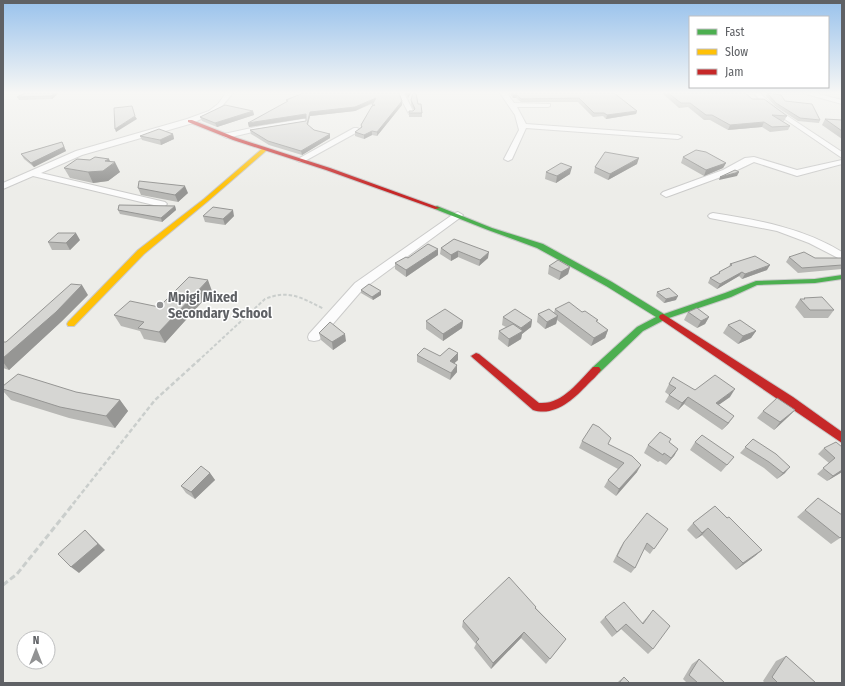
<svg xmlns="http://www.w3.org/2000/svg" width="845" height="686" viewBox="0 0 845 686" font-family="'Fira Sans Condensed',sans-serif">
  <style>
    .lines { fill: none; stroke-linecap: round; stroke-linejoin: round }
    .street-casing { stroke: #cbcbca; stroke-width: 2 }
    .fast-casing { stroke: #c9c9c9; stroke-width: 2 }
    .slow-casing { stroke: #c9c9c9; stroke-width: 2 }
    .jam-casing { stroke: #c9c9c9; stroke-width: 2 }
    .path-far2 { stroke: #cacecc; stroke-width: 2; stroke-dasharray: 3.5 2; stroke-linecap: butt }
    .path-far1 { stroke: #cacecc; stroke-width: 2.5; stroke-dasharray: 4.5 2.5; stroke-linecap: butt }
    .path { stroke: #cacecc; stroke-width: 3; stroke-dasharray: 6 3; stroke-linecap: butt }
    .street { fill: #fcfcfc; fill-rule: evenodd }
    .fast { fill: #4caf50; fill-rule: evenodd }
    .slow { fill: #ffc107; fill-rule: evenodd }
    .jam { fill: #c62828; fill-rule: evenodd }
    .wall { fill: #b8b8b5 }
    .shaded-wall { fill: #969694 }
    .building { fill: #d6d6d3; stroke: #969694 }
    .poi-dot { fill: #919293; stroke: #fff; stroke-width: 1.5 }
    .labels { text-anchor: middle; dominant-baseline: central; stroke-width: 3; stroke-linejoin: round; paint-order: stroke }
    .poi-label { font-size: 14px; font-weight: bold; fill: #5f6165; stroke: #fff; text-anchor: start }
  </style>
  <rect width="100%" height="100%" fill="#edede9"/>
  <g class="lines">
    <defs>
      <path id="street" d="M226,93H233L222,106L213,113L193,123L82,155L41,173L165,202L167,204L165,206L162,207L33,176L3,189V183L76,151L187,119L209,111L218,104Z
        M398,93H404L414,113L413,114H409Z
        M500,93H507L514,103L550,104V106L548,107H517L526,124L678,135L682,137L678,139L526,128L512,159L508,161L504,159L519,130L515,115Z
        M753,93H760L774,107L842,152V158L770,109Z
        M803,93H815L842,100V104Z
        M303,119H306V123L261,130L227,138L223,136L224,134L261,126Z
        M354,128H357L361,130L303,162H300L296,160Z
        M754,157L797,170L842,160V164L797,176L754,162L729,174L669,196L666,197L661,194L663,192L723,170L745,158Z
        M458,212L463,215L461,217L363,289L319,340L314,341L309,340L308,337L309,334L355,283L455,213Z
        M713,213C758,220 803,228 842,252V260L809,243L777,231L710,218L708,216L710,214Z"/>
      <path id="fast" d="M437,206L492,228L543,244L612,282L664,314L725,293L756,281L815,279L842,275V279L815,283L757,285L731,297L666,319L643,331L599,373H593L591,370L593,367L637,327L656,317L606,286L537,248L488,230L435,209V207Z"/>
      <path id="slow" d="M263,148L268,149L208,201L144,254L74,326H68L67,324L68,322L138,250L204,199Z"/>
      <path id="jam" d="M188,120H192L237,138L330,168L440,208L435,209L326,170L233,140L188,122Z
        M663,314L793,397L842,432V443L660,319L659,317L660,315Z
        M476,353L479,354L539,403C562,405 578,382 593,367H599L601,370C598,375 592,380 588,384C574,399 555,417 533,410L473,358L471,356Z"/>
    </defs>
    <use href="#street" class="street-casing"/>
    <use href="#fast" class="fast-casing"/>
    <use href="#slow" class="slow-casing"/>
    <use href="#jam" class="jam-casing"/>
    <path class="path-far2" d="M198,361L265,299C289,289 302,298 324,309"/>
    <path class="path-far1" d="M73,504L155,400L199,360"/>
    <path class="path" d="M3,585L17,574L74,503"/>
    <use href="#street" class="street"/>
    <use href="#fast" class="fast"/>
    <use href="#slow" class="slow"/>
    <use href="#jam" class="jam"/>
  </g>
  <path class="wall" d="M25,93H59L52,99L19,100L17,97Z
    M405,93H411L408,98Z
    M509,93H614L637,111L636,114L606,119L603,116L593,117L578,102H521L516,98H513Z
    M662,93H745L752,99L787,116L784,121L781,120L790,126L788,130L770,132L762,127L728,130L710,120H704L688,107L679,108Z
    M767,93L785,101L820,120L819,123L798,121L775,106L766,96Z
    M301,94L402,101V105L377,136L372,135L364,139L355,136V132L361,127V125L372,106L374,103L355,111L310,116L308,125L314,130L330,138L302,155L269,145L251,134L250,130L306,121V118L249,127L248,123L287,102L286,100Z
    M411,100L418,104L422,113V117H409V113L414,110L411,105Z
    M253,111L254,115L217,127L202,121L200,117Z
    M825,119L842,120V139L822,125Z
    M173,134L174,139L161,145L142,140L140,136Z
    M62,142L66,151L34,167L24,159L21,154Z
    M683,157L726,163L723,168L704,176L681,163Z
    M111,162L120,172L108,181L93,183L70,178L64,168Z
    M637,164L608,180L594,173L595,167Z
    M546,172L570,174L556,183L545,179Z
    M138,188L188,193L178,202L141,195Z
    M175,206L176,210L162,222L120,214L118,210Z
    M203,216H234L225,225L205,222Z
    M454,239L488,258L479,266L458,257L451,261L440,254L441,248Z
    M80,240L70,250H52L48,242Z
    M438,255L406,277L395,269V263L408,258Z
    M789,257L815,258H842V269L798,273L786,262Z
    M730,264L767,270L742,279L739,276L717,289L708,283L710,278L717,274L719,272L729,267Z
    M549,266L570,267L568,274L559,280L548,274Z
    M361,290L381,291V295L373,300L361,293Z
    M212,291L165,343L144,339L140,331L121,326L114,315L159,307Z
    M657,292L676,300L664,303L656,296Z
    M88,295L62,321L9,370L3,368V342H6Z
    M804,298L834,310L828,318H804L795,307L800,299H804Z
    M555,309L582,312L608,330L605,338L591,346L557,320L556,324L545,329L537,322L538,314L554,313Z
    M688,312L709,317L705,324L697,328L684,320Z
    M503,317L532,320L531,327L522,334L521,339L508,347L498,339L499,331L506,327L502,325Z
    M426,321H463L462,328L443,341L426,329Z
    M728,325L756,331L751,338L738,344L723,333Z
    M319,333L346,341L333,350L321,340Z
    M458,353V360L454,363L457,372L450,380L417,362V355L440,356Z
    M669,384L695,390L730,397L718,405L729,423L722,430L684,404L678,410L665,402L669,395L665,392Z
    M3,386L76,392L120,400L128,411L115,428L69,418L11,400L3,391Z
    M795,410L788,417L774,430L757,418L763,411Z
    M753,439L785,473L777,479L764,468L740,453Z
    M582,441L608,444L637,472L616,496L604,487L608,480L618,469L579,448Z
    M695,442L734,457L721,472L690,450Z
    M669,443L678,449L674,456L666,465L660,461L658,462L644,453L648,445Z
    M842,447V472L827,481L817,474L829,463L818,454L824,448Z
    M210,473L215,480L195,499L186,493L181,486Z
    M818,498L840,538L831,544L797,517Z
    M715,506L762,550L755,556L736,570L702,535L696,539L687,530L693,523Z
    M668,529L650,554L644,549L635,568L631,573L613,562L620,548L624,542Z
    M536,608L566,639L546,664L521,638L491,669L474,648L476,644L462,627L463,621Z
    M653,610V649L648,654L621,629L612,637L600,622L605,617L642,623L648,616Z
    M786,656L816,683H765L763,681L776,661Z
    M699,659L724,683H687L683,679L692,664Z
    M624,677L630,683H617L619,681Z"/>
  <path class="shaded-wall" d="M54,93H59L52,99L51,96Z
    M409,93H411L408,98V94Z
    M513,95H517L516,98H513Z
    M376,98V101L355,111L310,116L307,127V124L310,112Z
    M402,101V105L377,136V132Z
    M253,111L254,115L217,127L215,123Z
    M637,111L636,114L606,119L607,115Z
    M306,114L307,118L249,127L248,123Z
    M135,116L137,119L116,132L115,129Z
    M764,122L762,127L728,130L730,125Z
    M372,131V135L364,139V135Z
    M173,134L174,139L161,145L160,140Z
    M330,134V138L302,155L301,151Z
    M62,142L66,151L34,167L31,163Z
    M639,158L637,164L608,180L610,174Z
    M109,159L112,165L115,162L120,172L108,181L93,183L88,172Z
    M726,163L723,168L704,176L706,170Z
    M572,167L570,174L556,183L557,176Z
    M739,172L737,176L719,180L720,177Z
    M185,186L188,193L178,202L175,195Z
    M175,206L176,210L162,222L161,218Z
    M233,210L234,216L225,225L223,219Z
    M76,233L80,240L70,250L66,243Z
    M438,249V255L406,277V270Z
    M458,251V257L451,261V255Z
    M489,252L488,258L479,266L480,260Z
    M770,265L767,270L742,279L745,274Z
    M570,267L568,274L559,280L561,272Z
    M742,272L739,276L717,289L720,284Z
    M208,280L212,291L165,343L159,332Z
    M82,285L88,295L62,321L9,370L3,362V358Z
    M381,291V295L373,300L372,297Z
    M678,296L676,300L664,303L666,299Z
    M558,316L556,324L545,329L547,322Z
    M709,317L705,324L697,328L701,321Z
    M532,320L531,327L522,334L521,339L508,347L509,339L520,333L521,328Z
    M463,321L462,328L443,341V334Z
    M608,330L605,338L591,346L594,338Z
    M756,331L751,338L738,344L743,336Z
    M345,334L346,341L333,350L332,342Z
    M458,353V360L449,368L450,361Z
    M457,365V372L450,380L451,373Z
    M735,389L730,397L710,411L716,403Z
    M688,397L684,404L678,410L682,403Z
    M120,400L128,411L115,428L106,416Z
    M795,410L788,417L774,430L780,422Z
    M734,416L729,423L722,430Z
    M678,449L674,456L666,465L671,458Z
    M641,465L637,472L616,496L619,489Z
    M790,467L785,473L777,479L783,473Z
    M842,470V472L827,481L833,476Z
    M210,473L215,480L195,499L191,492Z
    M708,528L702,535L696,539L702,533Z
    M85,530L105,550L79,573L71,567Z
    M762,550L755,556L736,570L743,563Z
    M626,624L621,629L612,637L617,632Z
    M524,632L521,638L491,669L493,663Z"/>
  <path class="building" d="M25,93H54L51,96L17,97Z
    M301,93H399L402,101L377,132L372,131L364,135L355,132L362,127L361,125L372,106L375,105H372L376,98L355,107L310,112L307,124L314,130L330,134L301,151L268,141L250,130L306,121V114L248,123L288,101L286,100L301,94Z
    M413,93H416L418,104H421L422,113H409V111H413L415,109L411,100Z
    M512,93H614L637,111L607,115L604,113H594L579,98L521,99L517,95H513Z
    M668,93H745L752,99H764L787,116L772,115L790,126L772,127L764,122L730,125L712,115H706L690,103H681Z
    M767,93L781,95L785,101L812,104L820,120L800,118L776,103Z
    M225,105L253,111L215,123L200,117Z
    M132,106L135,116L115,129L114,108Z
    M825,119L842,120V131Z
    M159,129L173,134L160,140L140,136Z
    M62,142L64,147L31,163L21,154Z
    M696,150L706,152L726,163L706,170L683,157Z
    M605,152L639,158L610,174L595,167Z
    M95,157L109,159L105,161L115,162L103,171L88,172L64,168L77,159L90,160Z
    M561,163L572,167L557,176L546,172Z
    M735,170L739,172L720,177Z
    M139,181L185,186L175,195L138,188Z
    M119,205L175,206L161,218L118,210Z
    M213,207L233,210L223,219L203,216Z
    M58,233H76L66,243L48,242Z
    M454,239L489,252L480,260L458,251L451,255L441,248Z
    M428,244L438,249L406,270L395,263L406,257L408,258Z
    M804,252L815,258H842V265L802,268L789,257Z
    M755,256L770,265L745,274L742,272L720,284L710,278L720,273L719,272L732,265L730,264Z
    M558,260L570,267L561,272L549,266Z
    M189,277L208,280L159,332L138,328L144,322L114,315L130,301L159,307Z
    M71,284L82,285L56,312L3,358V342H6Z
    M369,284L381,291L372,297L361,290Z
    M669,288L678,296L666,299L657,292Z
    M822,297L834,310H810L800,299H805L804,298Z
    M569,302L582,312L585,311L598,320L596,321L608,330L594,338L555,309Z
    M697,308L709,317L701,321L688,312Z
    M445,309L463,321L443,334L426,321Z
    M515,309L532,320L521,328L503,317Z
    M549,309L558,316L547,322L538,314Z
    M740,320L756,331L743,336L728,325Z
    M330,322L345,334L332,342L319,333Z
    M513,324L523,331L509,339L499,331Z
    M424,348L440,356L449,348L458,353L450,361L457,365L451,373L417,355Z
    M18,374L76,392L120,400L106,416L60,407L3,389V386Z
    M715,375L735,389L716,403L734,416L728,423L688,397L682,403L669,395L676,388L669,384L673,377L695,390Z
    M777,398L795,410L780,422L763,411Z
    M593,424L599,427L611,438L608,444L632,456L641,465L619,489L608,480L624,463L582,441Z
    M660,432L671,439L669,442L678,449L671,458L664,453L663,455L648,445Z
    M702,435L734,457L727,465L695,442Z
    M753,439L776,454L790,467L783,473L769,462L745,447Z
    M836,442L842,447V470L833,476L823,468L835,458L824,448Z
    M201,466L210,473L191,492L181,486Z
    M818,498L842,515V536L840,538L805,510Z
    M715,506L727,518L729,517L762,550L743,563L708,528L702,533L693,523Z
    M647,513L668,529L654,549L647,543L635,568L617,556L624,542Z
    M85,530L98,544L71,567L58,554Z
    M509,577L536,607L535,608L566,639L550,659L524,632L493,663L476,642L479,639L463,621Z
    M624,602L643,624L653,610L670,626L653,649L626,624L617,632L605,617Z
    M786,656L816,683H778L772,677Z
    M699,659L725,683H698L689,675Z
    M624,677L630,683H619Z"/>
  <linearGradient id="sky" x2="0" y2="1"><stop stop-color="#99c2ec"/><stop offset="0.49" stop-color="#f7f7f5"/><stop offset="1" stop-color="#f7f7f5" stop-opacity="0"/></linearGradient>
  <rect width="845" height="189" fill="url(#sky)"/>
  <circle class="poi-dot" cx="160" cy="305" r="4"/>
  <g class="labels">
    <g class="poi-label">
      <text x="168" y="297">Mpigi Mixed<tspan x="168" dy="16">Secondary School</tspan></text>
    </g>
  </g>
  <rect width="845" height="686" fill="none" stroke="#5f6165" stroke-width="8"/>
  <rect x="689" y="16" width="140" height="72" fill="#ffffff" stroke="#bfc0c1"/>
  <rect x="697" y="29" width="20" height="6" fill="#4caf50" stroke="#bfc0c1"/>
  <text x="725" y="36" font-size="12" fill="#5f6165">Fast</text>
  <rect x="697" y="49" width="20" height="6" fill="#ffc107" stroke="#bfc0c1"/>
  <text x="725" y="56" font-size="12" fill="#5f6165">Slow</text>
  <rect x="697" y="69" width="20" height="6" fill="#c62828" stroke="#bfc0c1"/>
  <text x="725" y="76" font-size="12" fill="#5f6165">Jam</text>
  <g transform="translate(36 650)"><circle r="19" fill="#ffffff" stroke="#bfc0c1"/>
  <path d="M0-3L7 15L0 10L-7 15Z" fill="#919293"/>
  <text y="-6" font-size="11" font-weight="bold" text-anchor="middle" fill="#5f6165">N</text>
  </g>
</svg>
